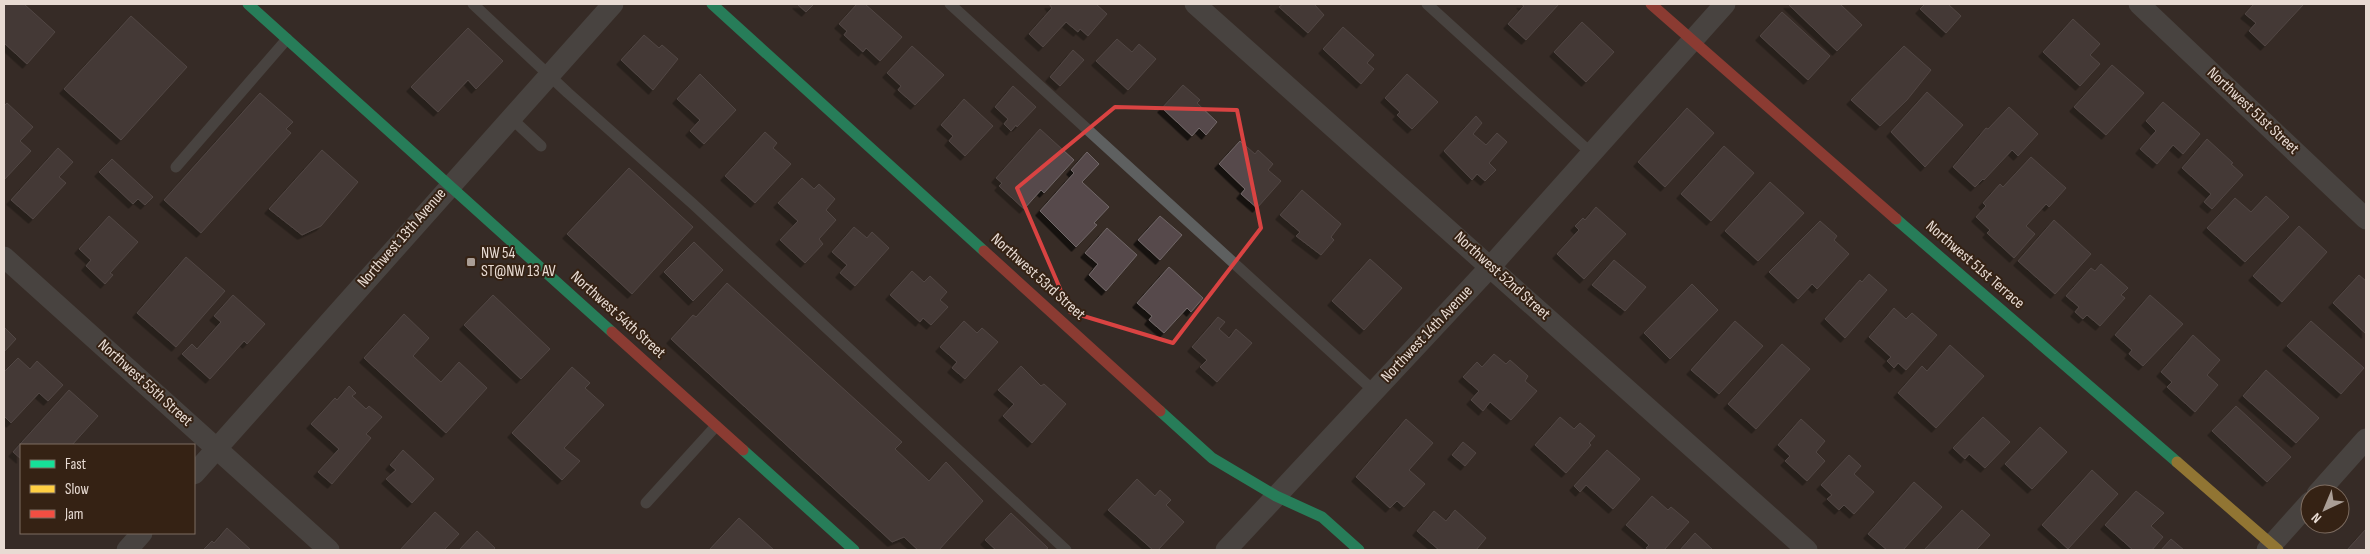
<svg xmlns="http://www.w3.org/2000/svg" width="2370" height="554" viewBox="0 0 2370 554" font-family="'Sofia Sans Condensed',sans-serif">
  <style>
    .building { fill: #564a4c; stroke: #716767; filter: url(#shadow) }
    .lines { fill: none; stroke-linecap: round; stroke-linejoin: round }
    .lane { stroke: #5e6060; stroke-width: 11 }
    .street { stroke: #5e6060; stroke-width: 21 }
    .fast { stroke: #16e098; stroke-width: 11 }
    .slow { stroke: #ffcf43; stroke-width: 11 }
    .jam { stroke: #f24e42; stroke-width: 11 }
    .marked { fill: none; stroke: #d94342; stroke-width: 4; stroke-linejoin: round }
    .poi-dot { fill: #aa9e96; stroke: #352214; stroke-width: 2 }
    .labels { text-anchor: middle; dominant-baseline: central; stroke-width: 4; stroke-linejoin: round; paint-order: stroke }
    .street-label { font-size: 16px; fill: #e8dbd3; stroke: #352214 }
    .poi-label { font-size: 16px; fill: #e8dbd3; stroke: #352214; text-anchor: start }
  </style>
  <defs>
    <filter id="shadow"><feDropShadow dx="-4.5" dy="4.5" stdDeviation="0" flood-color="#0009"/></filter>
  </defs>
  <rect width="100%" height="100%" fill="#372c26"/>
  <path class="building" d="M4,4H24L55,32L27,64L4,43Z
    M797,4H814L806,12Z
    M857,4H865L902,37L880,61L866,48L863,52L844,35L847,31L839,24Z
    M1049,4H1096L1107,14L1088,36L1080,29L1078,32L1066,22L1043,47L1029,34L1052,8Z
    M1283,4H1314L1324,15L1308,33L1279,7Z
    M1521,4H1559L1526,40L1508,24L1524,6Z
    M1788,4H1840L1862,25L1837,51Z
    M1925,4H1948L1961,16L1946,33L1920,9Z
    M2254,4H2301L2303,5L2265,46L2249,31L2256,23L2245,14Z
    M1782,12L1830,56L1808,80L1760,36Z
    M131,16L187,67L121,140L64,89Z
    M2073,19L2100,44L2090,55L2100,64L2080,86L2043,52Z
    M1582,22L1614,52L1586,82L1554,52Z
    M1343,27L1374,55L1367,63L1374,69L1361,84L1323,49Z
    M468,28L503,61L476,89L468,80L438,112L411,87Z
    M644,35L659,48L662,45L678,59L653,90L621,60Z
    M1117,39L1132,52L1139,44L1156,59L1128,90L1096,61Z
    M912,46L944,75L915,105L898,90L901,86L887,73Z
    M1904,46L1931,70L1907,100L1880,126L1851,100Z
    M1073,50L1084,60L1060,86L1050,77Z
    M2112,65L2144,93L2106,135L2074,107Z
    M700,74L736,110L704,144L690,131L700,120L677,99Z
    M1407,74L1438,102L1412,129L1397,115L1400,112L1385,98Z
    M1183,85L1200,100L1197,103L1217,122L1206,135L1199,128L1192,136L1162,108Z
    M1013,86L1036,107L1017,127L1016,125L1011,131L1004,124L1008,119L995,107Z
    M1927,92L1963,125L1925,167L1891,132Z
    M260,93L293,122L286,129L291,133L201,233L164,200Z
    M964,99L993,126L965,156L949,141L953,136L941,125Z
    M2163,102L2200,134L2183,154L2173,145L2157,164L2140,149L2156,131L2146,121Z
    M7,103L33,127L20,141L31,151L4,180V106Z
    M2009,107L2038,134L2018,156L2012,150L1984,180L1983,179L1975,187L1953,167L1986,128L1988,129Z
    M1687,108L1714,133L1665,187L1638,162Z
    M1476,116L1482,123L1473,134L1486,145L1497,133L1507,142L1489,163L1496,170L1485,181L1477,174L1472,180L1444,151Z
    M1040,129L1074,160L1044,193L1041,190L1024,209L999,186L1002,183L996,178Z
    M765,132L777,143L773,148L791,164L755,203L725,176Z
    M2207,139L2233,163L2231,164L2243,175L2212,209L2204,202L2211,194L2182,168Z
    M1240,141L1255,154L1258,150L1273,164L1268,170L1281,181L1257,208L1241,194L1245,189L1219,164Z
    M1724,146L1754,173L1711,221L1681,194Z
    M58,148L73,162L59,177L66,183L33,219L11,200Z
    M322,150L358,182L321,226L302,235L269,209Z
    M1087,152L1099,164L1082,182L1109,207L1094,223L1097,225L1076,247L1040,211L1074,173L1071,170Z
    M2031,157L2066,188L2049,207L2046,204L2026,226L2035,234L2014,258L1987,233L1990,230L1976,217L1986,206L1983,203L2000,184L2003,187Z
    M112,159L153,197L145,205L138,199L133,204L99,172Z
    M629,168L693,227L632,294L567,234Z
    M802,178L814,189L819,184L835,199L826,210L836,220L819,239L823,244L805,263L780,240L798,221L778,203Z
    M1770,182L1804,213L1758,261L1725,231Z
    M1302,190L1341,224L1331,237L1334,240L1321,255L1296,236L1300,232L1280,215Z
    M2266,196L2289,217L2245,262L2207,228L2235,198L2251,212Z
    M1596,207L1626,234L1584,279L1557,254L1579,230L1575,226L1583,218L1585,220Z
    M109,216L138,242L110,273L113,275L105,284L86,266L91,260L79,249Z
    M1160,216L1182,235L1160,260L1138,240Z
    M2054,220L2091,254L2055,294L2018,261Z
    M1820,221L1837,236L1834,240L1849,254L1817,289L1812,284L1798,299L1769,272Z
    M2299,226L2327,252L2282,302L2253,276Z
    M854,227L867,238L872,232L889,248L855,286L840,273L847,265L832,252Z
    M1107,228L1137,255L1106,291L1089,275L1098,264L1085,253Z
    M694,242L723,270L693,301L664,272Z
    M186,257L225,291L176,347L137,313Z
    M1370,259L1402,288L1364,330L1332,301Z
    M1614,260L1646,287L1625,311L1592,285Z
    M2101,264L2128,288L2121,295L2125,298L2100,326L2087,315L2083,319L2075,312L2079,307L2066,296L2091,268L2095,271Z
    M1169,267L1203,298L1191,312L1187,308L1164,333L1149,320L1152,316L1137,303Z
    M912,271L924,282L930,276L947,292L940,300L948,307L931,325L923,318L920,322L890,295Z
    M1869,274L1887,290L1845,338L1825,319L1860,280L1862,282Z
    M2359,275L2366,281V334L2333,303Z
    M727,283L902,442L895,449L929,481L946,462L983,501L939,550H918L904,537L892,542L671,339L693,315L696,317Z
    M1692,284L1718,310L1670,359L1644,333Z
    M233,295L265,324L247,344L244,341L210,379L182,354L192,344L197,349L221,322L214,316Z
    M493,295L550,349L521,379L464,325Z
    M2150,295L2183,324L2143,366L2129,354L2132,350L2115,335Z
    M1894,308L1906,319L1912,313L1937,335L1906,370L1898,363L1894,368L1887,361L1891,357L1869,337Z
    M404,314L429,338L413,356L441,382L459,362L487,388L446,433L364,358Z
    M1218,317L1225,322L1219,329L1229,338L1236,329L1252,343L1217,382L1200,367L1207,360L1192,347Z
    M964,321L977,333L982,328L998,342L965,379L952,368L957,362L940,347Z
    M1735,321L1763,346L1719,394L1691,370Z
    M2311,321L2364,368L2341,394L2287,346Z
    M4,327L16,339L4,352Z
    M2193,335L2220,360L2207,375L2218,385L2195,412L2167,387L2172,382L2161,372Z
    M1782,344L1810,369L1756,429L1728,404Z
    M1950,345L1984,376L1936,428L1898,393L1922,366L1927,371Z
    M1494,354L1506,364L1510,360L1528,376L1525,381L1537,391L1511,420L1490,402L1483,411L1471,400L1479,391L1463,377L1477,362L1482,367Z
    M18,358L30,369L37,361L63,385L48,401L39,393L11,423L4,416V372Z
    M1021,366L1041,386L1044,384L1066,404L1032,443L1003,416L1014,404L998,390Z
    M572,367L590,383L585,388L604,405L564,448L580,461L562,480L512,433Z
    M2266,370L2319,418L2296,443L2243,396Z
    M349,386L356,393L352,396L366,409L369,406L382,417L366,434L371,438L332,484L318,472L339,449L311,424L335,398L337,400Z
    M69,390L98,416L72,445H21V459L13,452Z
    M2236,406L2291,457L2267,482L2212,431Z
    M1560,417L1574,429L1580,423L1595,436L1589,443L1591,445L1566,473L1535,445Z
    M1983,417L2010,442L1985,468L1969,454L1965,459L1953,448Z
    M1406,419L1433,443L1409,470L1425,484L1404,507L1397,501L1390,508L1356,477Z
    M1801,419L1825,441L1816,452L1825,461L1807,481L1785,461L1790,456L1778,445Z
    M2040,427L2067,452L2032,489L2005,464Z
    M1463,442L1476,453L1465,466L1452,455Z
    M403,450L434,479L412,503L386,479L396,470L390,465Z
    M1607,450L1640,479L1613,509L1586,485L1580,492L1574,486Z
    M1849,455L1861,466L1854,474L1874,492L1854,514L1844,505L1839,510L1827,499L1832,495L1821,485Z
    M2092,470L2118,494L2068,549L2042,525Z
    M1137,479L1155,496L1160,490L1171,500L1166,505L1184,522L1158,550H1153L1108,510Z
    M1914,482L1942,507L1903,550H1887L1868,534Z
    M2136,491L2164,513L2151,526L2163,537L2152,550H2133L2105,525Z
    M1652,496L1668,510L1671,507L1689,522L1664,550H1649L1646,548L1649,545L1626,525Z
    M1455,510L1486,538L1476,550H1439L1417,531L1434,511L1446,521Z
    M1962,510L1990,535L1976,550H1924Z
    M435,512L459,534L444,550H400Z
    M1011,513L1048,548L1045,550H996L985,540Z
    M739,518L774,550H709Z
    M227,528L251,550H203L212,541L214,543Z
    M2366,529V550H2347Z
    M477,531L495,548L493,550H459Z
    M1695,533L1713,550H1680Z
    M2171,539L2184,550H2161Z"/>
  <g class="lines">
    <path class="lane" d="M473,4L568,93L693,204L1066,550
      M950,4L1374,391
      M1427,4L1591,153
      M510,117L541,146
      M176,167L287,39
      M646,503L716,426"/>
    <path class="street" d="M1195,4L1807,550
      M2139,4L2366,219
      M4,257L329,550
      M194,474L613,4
      M2317,494L2366,439
      M127,550L142,533
      M1226,550L1491,266L1725,4
      M2267,550L2310,502"/>
    <path class="fast" d="M248,4L612,332
      M712,4L984,251
      M1896,219L2177,462
      M1160,411L1212,458L1276,496L1322,517L1359,550
      M743,450L854,550"/>
    <path class="slow" d="M2177,462L2278,550"/>
    <path class="jam" d="M1651,4L1896,219
      M984,251L1160,411
      M612,332L743,450"/>
  </g>
  <path d="M0 0H2370V554H0ZM1115,107L1237,110L1261,228L1173,343L1070,312L1017,188Z" fill="#372c26" fill-opacity=".55" fill-rule="evenodd"/>
  <path class="marked" d="M1115,107L1237,110L1261,228L1173,343L1070,312L1017,188Z"/>
  <rect class="poi-dot" x="466" y="257" width="10" height="10" rx="2.5"/>
  <g class="labels">
    <g class="street-label">
      <text transform="translate(2253 111) rotate(43)">Northwest 51st Street</text>
      <text transform="translate(402 238) rotate(-49)">Northwest 13th Avenue</text>
      <text transform="translate(1975 265) rotate(41)">Northwest 51st Terrace</text>
      <text transform="translate(1502 276) rotate(42)">Northwest 52nd Street</text>
      <text transform="translate(1038 277) rotate(42)">Northwest 53rd Street</text>
      <text transform="translate(618 315) rotate(42)">Northwest 54th Street</text>
      <text transform="translate(1427 334) rotate(-47)">Northwest 14th Avenue</text>
      <text transform="translate(145 383) rotate(42)">Northwest 55th Street</text>
    </g>
    <g class="poi-label">
      <text x="481" y="253">NW 54<tspan x="481" dy="18">ST@NW 13 AV</tspan></text>
    </g>
  </g>
  <rect width="2370" height="554" fill="none" stroke="#e8dbd3" stroke-width="10"/>
  <rect x="20" y="444" width="175" height="90" fill="#352214" stroke="#7d6c60"/>
  <rect x="30" y="460" width="25" height="8" fill="#16e098" stroke="#7d6c60"/>
  <text x="65" y="469" font-size="15" fill="#e8dbd3">Fast</text>
  <rect x="30" y="485" width="25" height="8" fill="#ffcf43" stroke="#7d6c60"/>
  <text x="65" y="494" font-size="15" fill="#e8dbd3">Slow</text>
  <rect x="30" y="510" width="25" height="8" fill="#f24e42" stroke="#7d6c60"/>
  <text x="65" y="519" font-size="15" fill="#e8dbd3">Jam</text>
  <g transform="translate(2325 509) rotate(224)"><circle r="24" fill="#352214" stroke="#7d6c60"/>
  <path d="M0-4L9 19L0 12L-9 19Z" fill="#aa9e96"/>
  <text y="-8" font-size="14" font-weight="bold" text-anchor="middle" fill="#e8dbd3">N</text>
  </g>
</svg>
